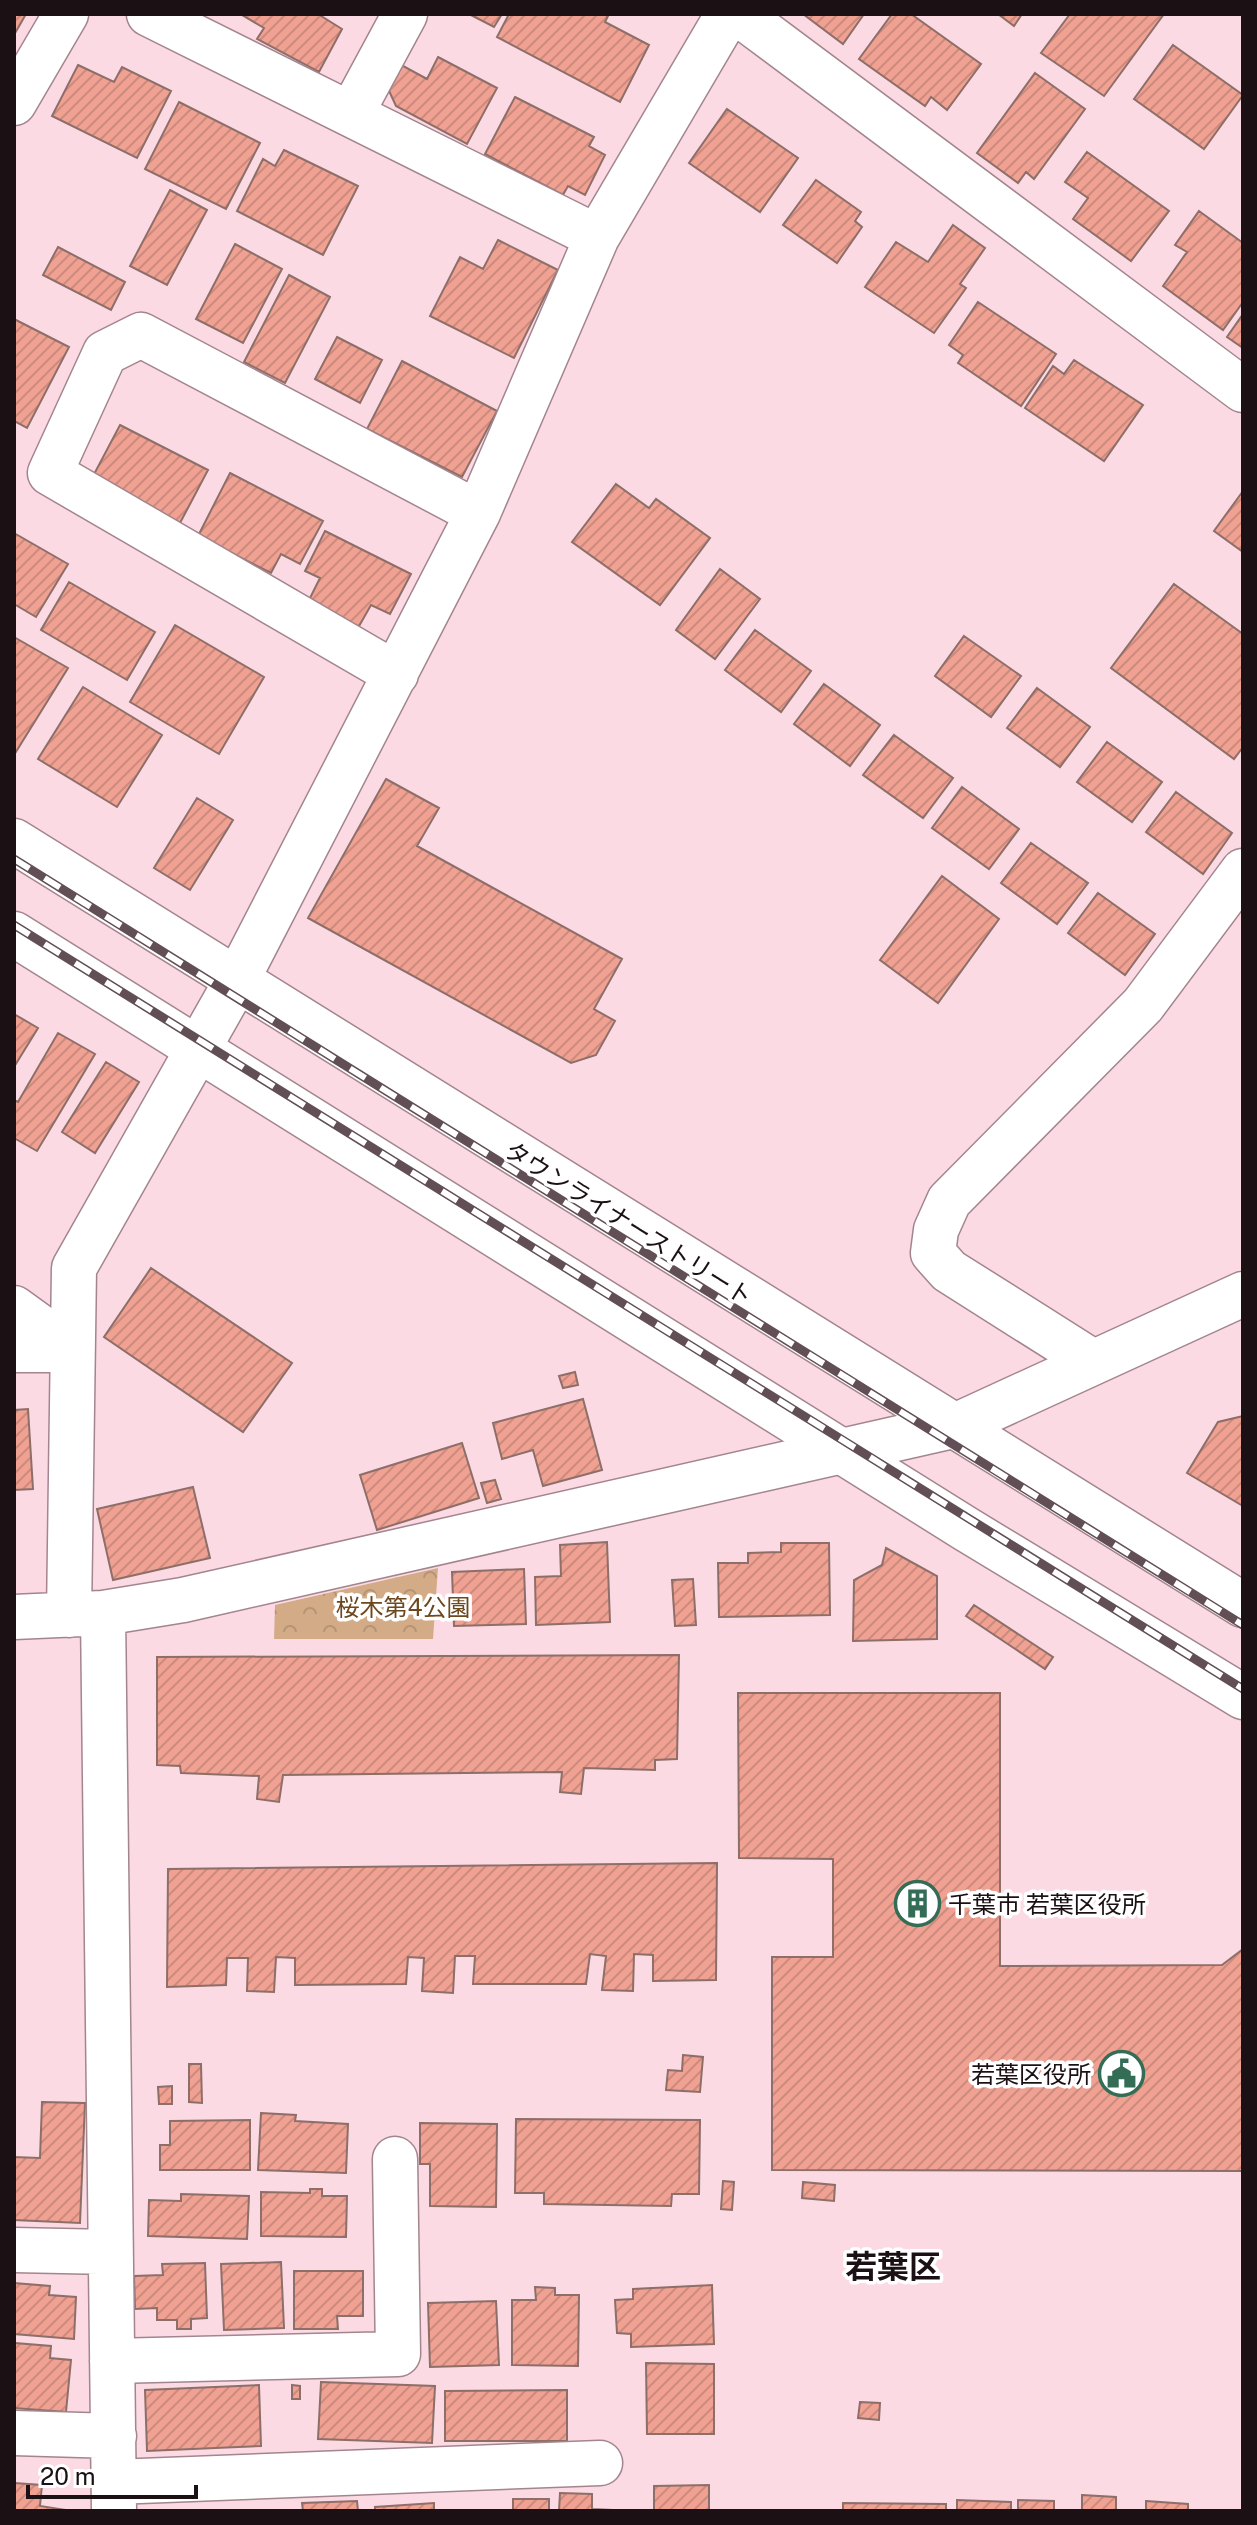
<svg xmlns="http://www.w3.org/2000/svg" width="1257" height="2525" viewBox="0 0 1257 2525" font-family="'Public Sans','Noto Sans JP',sans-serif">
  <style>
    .park { fill: url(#park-crowns) }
    .building { fill: url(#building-hatch); stroke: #8d6e68; stroke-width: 2 }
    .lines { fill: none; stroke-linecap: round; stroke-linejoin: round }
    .minor-casing { stroke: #a3858e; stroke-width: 47 }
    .tertiary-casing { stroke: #a3858e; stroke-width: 47 }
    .minor { stroke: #fff; stroke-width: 44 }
    .tertiary { stroke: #fff; stroke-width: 44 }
    .rail-casing { stroke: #624f55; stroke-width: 9 }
    .rail { stroke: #fff; stroke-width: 6; stroke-dasharray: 18; stroke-linecap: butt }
    .labels { text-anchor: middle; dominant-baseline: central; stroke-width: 7; stroke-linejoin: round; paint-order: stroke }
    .street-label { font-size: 24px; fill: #1b1014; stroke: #fff }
    .park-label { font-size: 24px; fill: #6d471e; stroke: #fff }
    .poi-label { font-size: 24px; fill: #1b1014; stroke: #fff; text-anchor: start }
    .district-label { font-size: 32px; font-weight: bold; fill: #1b1014; stroke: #fff }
  </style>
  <defs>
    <pattern id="park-crowns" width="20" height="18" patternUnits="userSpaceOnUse" patternTransform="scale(2)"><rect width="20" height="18" fill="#d3ac87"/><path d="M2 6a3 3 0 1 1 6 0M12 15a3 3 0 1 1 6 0" fill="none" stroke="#b59374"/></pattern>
    <pattern id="building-hatch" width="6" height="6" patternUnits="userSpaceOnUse" patternTransform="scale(2)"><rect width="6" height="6" fill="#f0a192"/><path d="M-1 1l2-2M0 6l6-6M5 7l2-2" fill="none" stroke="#cd8a7d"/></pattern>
  </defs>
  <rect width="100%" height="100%" fill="#fcdae4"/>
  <path class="park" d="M438,1568L433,1639H274L275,1605Z"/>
  <path class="building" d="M14,14H26L14,35Z
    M318,14L342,29L319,72L257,39L264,28L242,15Z
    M469,14H502L494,27Z
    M509,14H603L608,16L605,22L649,45L620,102L497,37Z
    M803,14H864L843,44Z
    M892,14H911L981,64L947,110L931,97L925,106L859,59Z
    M998,14H1022L1014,26Z
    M1070,14H1164L1104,96L1041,53Z
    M1173,45L1243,95L1204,149L1134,99Z
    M438,57L497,88L467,144L396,106L385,82L396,62L427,79Z
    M78,65L114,82L122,67L171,91L137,158L52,116Z
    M1035,73L1085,109L1034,179L1026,172L1018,183L977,153Z
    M515,97L594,137L589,146L605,155L585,195L568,186L563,195L485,154Z
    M179,102L260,143L226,209L145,169Z
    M727,109L798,158L760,212L689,163Z
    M284,150L358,186L323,255L237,211L263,159L275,166Z
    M1087,152L1169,211L1131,261L1073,219L1088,198L1065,182Z
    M816,180L861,212L855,221L862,227L837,263L783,225Z
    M170,190L207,210L167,285L130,266Z
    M1199,211L1243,243V302L1223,330L1163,286L1187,252L1175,245Z
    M953,225L985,248L960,284L966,288L934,333L865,287L896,242L928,262Z
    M498,240L558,270L514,358L430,316L460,257L483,269Z
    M235,244L282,269L243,343L196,319Z
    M58,247L125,282L111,310L43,275Z
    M289,275L330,297L285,383L244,362Z
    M978,302L1056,354L1021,406L958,363L963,355L949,345Z
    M1243,314V348L1227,337Z
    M14,319L69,347L27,428L14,421Z
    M337,337L382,360L360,403L315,379Z
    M1074,360L1143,405L1104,461L1025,408L1053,366L1064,374Z
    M402,361L497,411L462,477L367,429Z
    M120,425L208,470L180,523L92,478Z
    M230,473L323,521L300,564L281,554L271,573L198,536Z
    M616,484L649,508L656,499L710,538L660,605L572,542Z
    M1243,491V552L1214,531Z
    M325,531L411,574L390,614L371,605L358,628L308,602L320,578L305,571Z
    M14,533L68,564L36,617L14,604Z
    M720,569L760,599L715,659L676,630Z
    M69,582L155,632L127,680L41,630Z
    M1174,584L1243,634V747L1234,759L1111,668Z
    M175,625L264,677L219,754L130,702Z
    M755,630L811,671L781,712L725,670Z
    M964,636L1021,676L991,717L935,676Z
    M14,637L68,668L14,755Z
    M824,684L880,725L850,766L794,724Z
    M83,687L162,735L117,807L38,759Z
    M1037,688L1090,727L1060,767L1007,728Z
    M894,735L953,778L923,818L863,775Z
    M1107,742L1162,782L1132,822L1077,782Z
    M386,779L439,808L417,846L622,959L594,1009L615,1021L596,1055L571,1063L308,918Z
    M962,787L1019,829L989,869L932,828Z
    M1176,792L1232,833L1203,874L1146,832Z
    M197,798L233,820L190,890L154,868Z
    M1031,843L1088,883L1057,924L1001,883Z
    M942,876L999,919L938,1003L880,960Z
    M1098,893L1155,934L1125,975L1068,933Z
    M14,1014L38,1028L14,1067Z
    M58,1033L95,1054L37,1151L14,1138V1100L18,1102Z
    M106,1062L139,1082L95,1153L62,1132Z
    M151,1268L292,1363L243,1432L104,1337Z
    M575,1372L578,1385L563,1388L559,1376Z
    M583,1399L602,1470L543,1486L533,1450L502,1459L493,1423Z
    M28,1409L33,1489L14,1490V1410Z
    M1243,1416V1506L1187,1473L1218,1422Z
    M462,1443L479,1498L377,1530L360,1475Z
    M495,1480L501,1499L487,1503L481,1483Z
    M193,1487L210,1558L113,1580L97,1509Z
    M607,1542L610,1622L536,1625L535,1577L561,1576L560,1545Z
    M781,1543H829L830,1615L719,1617L718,1563H748V1553L781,1552Z
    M886,1548L937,1576V1639L853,1641L854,1580L882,1565Z
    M524,1569L526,1624L454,1626L452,1572Z
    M693,1579L696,1625L675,1626L672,1580Z
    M974,1605L1053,1657L1045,1669L966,1616Z
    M679,1655L677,1759L655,1760V1770L584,1768L581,1794L560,1792L562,1772L283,1775L279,1802L257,1799L259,1776L181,1773L180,1766L157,1765V1657Z
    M738,1693H1000V1966L1222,1965L1243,1949V2171L772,2170V1957H833V1859L739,1858Z
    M717,1863L716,1980L653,1981V1955L634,1954L633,1991L602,1990L606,1956L590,1954L586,1984H473L475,1956H455L453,1993L422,1991L424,1958L408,1957L406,1984L295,1985V1958L276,1957L274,1992L247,1991L248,1958H227L226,1985L167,1987L168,1869Z
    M683,2055L703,2057L700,2092L666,2090L668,2070L682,2071Z
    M189,2064H201L202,2103L189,2102Z
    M172,2086V2104H159L158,2087Z
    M42,2102L85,2103L80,2223L14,2220V2157L40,2158Z
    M261,2113L296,2115L295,2121L348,2124L346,2173L258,2170Z
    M516,2119L700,2120L699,2194H672L671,2206L544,2204V2193H515Z
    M250,2120V2170H160V2145H170V2121Z
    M420,2123L497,2124L496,2207L430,2206V2164H420Z
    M723,2181L734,2182L732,2210L721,2209Z
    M803,2182L835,2185L834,2201L802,2198Z
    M310,2189H322V2196H347L346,2237L261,2236V2192L310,2193Z
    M181,2194L249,2196L247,2239L148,2236L149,2200L181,2201Z
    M281,2262L284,2328L224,2330L221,2264Z
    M205,2263L207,2318L191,2319V2329H177V2320H157V2308L135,2309L134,2276L163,2275L162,2264Z
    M294,2271H363V2316H337L338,2329H294Z
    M14,2283L50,2286L49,2295L76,2297L74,2339L14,2334Z
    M712,2285L714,2344L631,2347V2334L617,2333L615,2300L633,2299V2289Z
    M535,2287L555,2288V2295H579L578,2366L512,2365V2300H536Z
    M496,2301L499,2365L430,2367L428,2303Z
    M15,2343L51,2346L50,2358L71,2360L66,2412L14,2408Z
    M646,2363L714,2364V2434H647Z
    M321,2382L435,2386L432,2443L318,2439Z
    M259,2385L261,2446L147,2451L145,2390Z
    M292,2385L300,2386V2399H292Z
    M567,2390V2441H445V2391Z
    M860,2402L880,2403L879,2420L858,2418Z
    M14,2483L42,2485L40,2506L72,2511H14Z
    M709,2485V2511H654V2486Z
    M560,2493L592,2494V2509L635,2511H559Z
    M1082,2495L1116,2497V2511H1082Z
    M513,2499H549V2511H513Z
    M957,2500L1011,2502V2511H957Z
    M1018,2500L1054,2501V2511H1018Z
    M357,2501L358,2511H303L302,2503Z
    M1146,2501L1188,2504V2511H1146Z
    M434,2503V2511H375V2507Z
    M843,2503L946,2504V2511H843Z"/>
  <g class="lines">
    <defs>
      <path id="minor" d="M149,14L597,237
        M739,14L1243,390
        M14,103L66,14
        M351,114L405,14
        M396,674L50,473L105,353L141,335L478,513
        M14,1308L72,1350H14
        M1093,1362L949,1271L933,1253L936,1230L949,1201L1143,1005L1243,871
        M103,1613L114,2511
        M69,1615L74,1268L237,980L478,513L597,237L728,14
        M14,1617L103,1613L183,1600L957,1425L1243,1294
        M14,2250L110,2252
        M112,2361L398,2354L395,2159
        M14,2433L114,2436
        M114,2482L600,2463"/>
      <path id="tertiary" d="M14,841L1243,1605
        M14,934L966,1529L1243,1697"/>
    </defs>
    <use href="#minor" class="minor-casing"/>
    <use href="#tertiary" class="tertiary-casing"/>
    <use href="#minor" class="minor"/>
    <use href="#tertiary" class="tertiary"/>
    <defs>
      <path id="rail" d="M14,859L1243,1625
        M14,925L1243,1689"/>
    </defs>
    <use href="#rail" class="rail-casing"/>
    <use href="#rail" class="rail"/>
  </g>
  <defs>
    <symbol id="building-ring" viewBox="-11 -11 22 22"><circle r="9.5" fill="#fff" stroke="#346d56" stroke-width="1.5"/><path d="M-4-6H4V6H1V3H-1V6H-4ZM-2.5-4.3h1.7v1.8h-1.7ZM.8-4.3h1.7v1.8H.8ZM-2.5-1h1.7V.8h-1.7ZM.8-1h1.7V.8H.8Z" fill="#346d56"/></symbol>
    <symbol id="civic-ring" viewBox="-11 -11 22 22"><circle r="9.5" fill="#fff" stroke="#346d56" stroke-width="1.5"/><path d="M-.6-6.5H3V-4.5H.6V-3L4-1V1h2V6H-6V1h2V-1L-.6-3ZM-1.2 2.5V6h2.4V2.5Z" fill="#346d56"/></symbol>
  </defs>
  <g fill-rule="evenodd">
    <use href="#building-ring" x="892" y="1878" width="51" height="51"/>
    <use href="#civic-ring" x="1096" y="2048" width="51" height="51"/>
  </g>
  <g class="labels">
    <g class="street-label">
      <text transform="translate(629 1223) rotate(32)">タウンライナーストリート</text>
    </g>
    <g class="park-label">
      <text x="403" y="1607">桜木第4公園</text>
    </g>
    <g class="poi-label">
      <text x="948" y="1904">千葉市 若葉区役所</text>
      <text x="1091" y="2074" text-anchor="end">若葉区役所</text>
    </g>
    <g class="district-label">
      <text x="893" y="2266">若葉区</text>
    </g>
  </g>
  <rect width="1257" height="2525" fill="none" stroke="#1b1014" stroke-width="32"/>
  <path d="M28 2485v12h168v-12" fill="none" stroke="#1b1014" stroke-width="4"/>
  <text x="40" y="2485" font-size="24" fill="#1b1014" stroke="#ffffff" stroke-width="6" paint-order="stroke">20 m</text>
</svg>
